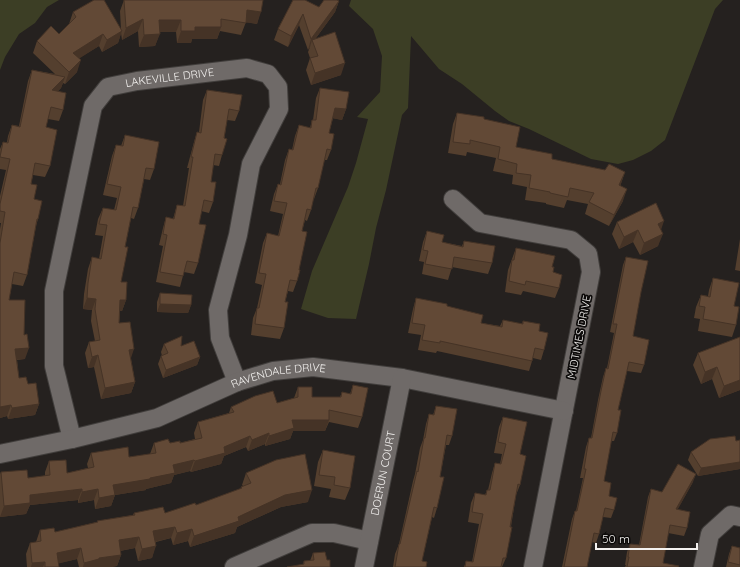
<svg xmlns="http://www.w3.org/2000/svg" width="740" height="567" viewBox="0 0 740 567" font-family="Quicksand,sans-serif">
  <style>
    .green { fill: #3c3e25 }
    .lines { fill: none; stroke-linecap: round; stroke-linejoin: round }
    .minor-casing { stroke: #413e3c; stroke-width: 20 }
    .minor { stroke: #6f6a68; stroke-width: 18 }
    .wall { fill: #543f2e }
    .shaded-wall { fill: #453326 }
    .building { fill: #624936; stroke: #453326 }
    .labels { text-anchor: middle; dominant-baseline: central; stroke-width: 3.5; stroke-linejoin: round; paint-order: stroke }
    .street-label { font-size: 11px; fill: #f4f2f0; stroke: #0d0b0a }
  </style>
  <rect width="100%" height="100%" fill="#25211f"/>
  <path class="green" d="M0,0H59L47,7L35,23L19,34L5,57L0,70Z
    M351,0H723L715,9L665,140L651,151L633,160L618,164L591,159L529,129L509,121L495,111L462,84L439,69L411,36L408,108L402,115L386,190L376,228L369,264L356,319L328,318L301,309L312,271L348,187L356,163L368,119L357,117L380,92L382,56L373,29L349,6Z"/>
  <g class="lines">
    <defs>
      <g id="minor">
        <path d="M453,199L480,223L571,240L588,254L591,272L533,567"/>
        <path id="s1" d="M72,439L54,366V291L93,106L108,87L137,81L247,68L268,74L278,87L279,109L251,164L238,235L218,310L220,338L237,382"/>
        <path id="s2" d="M0,454L72,439L157,418L237,382L273,371L313,367L402,378L564,411"/>
        <path d="M234,567L312,533H334L369,541"/>
        <path id="s3" d="M364,567L402,378"/>
        <path d="M703,567L710,534L731,515L740,517"/>
      </g>
    </defs>
    <use href="#minor" class="minor-casing"/>
    <use href="#minor" class="minor"/>
  </g>
  <path class="wall" d="M124,0H263L257,24L246,22L241,35L220,31L217,39H192L191,43H177L176,32H160L155,46L139,47L138,31L122,40L121,33L118,43L102,52L99,46L79,58L77,72L65,84L63,83L61,88L58,91L63,110L59,121L48,119L46,127L50,166L45,177L33,175L31,184L38,219L36,226L27,275L23,286L12,284L9,300L24,335L25,359L17,360L19,378L28,384L39,404L35,415L8,419L7,416L0,418V229L1,223H0V196L6,170L0,169V149L3,142H7L8,136L12,125L19,126L28,81L32,70L55,74L33,53L37,41L59,34L69,24L73,12L121,30L120,11Z
    M293,0L319,7L339,1L335,12L316,38L341,75L311,85L306,70L310,58L308,52L310,47L308,50L299,25L288,47L274,40L278,29Z
    M320,88L346,109L342,120L333,118L329,133L331,150L327,160H324L318,188L314,199L313,198L311,210L307,221L305,220L302,231L297,281L293,292L288,291L285,302L284,328L280,339L251,335L253,318L257,308L262,285L255,283L263,243L267,233L278,236L283,214L270,211L274,194L278,184H280L285,160L289,149L292,150L295,136L299,125L310,128L312,120H313L316,98Z
    M207,90L239,111L235,121L227,120L222,155L219,166L213,165L211,182L213,202L209,213L201,211L199,224L198,263L194,274L184,272L180,287L156,282L163,246L159,245L163,228L166,217L173,219L177,205L183,206L189,168H187L194,142L197,132H199L203,100Z
    M457,113L484,119L516,147L552,159L605,170L625,172L620,186L623,201L609,226L585,214L588,204L567,200L564,208L546,204V203L525,200L527,187L512,184L513,175L493,171L496,158L467,152L466,156L448,153L453,124Z
    M125,135L154,169L150,180L144,179L138,208L134,219L131,218L125,247L121,282L126,300L122,311H120L119,323L131,359L135,382L131,393L101,399L94,367L88,368L85,353L89,342L95,341L91,321L92,310L83,309L84,294L88,269L92,257L99,259L103,236L95,235L98,219L103,208L114,210L117,198L103,195L112,156L116,145L121,146Z
    M617,222L661,230L658,246L640,255L633,242L619,249L612,234Z
    M427,231L442,242L462,246L464,241L492,263L488,274L452,267L448,280L422,274L424,262L419,261L423,242Z
    M740,239V271L735,270Z
    M516,248L552,267L553,272L559,288L555,298L523,291L521,295L505,292L508,270Z
    M626,257L641,292L633,336L644,365L641,373L627,371L618,410L617,433L614,441H611L604,481L609,496L614,510L611,518L603,517L599,534L596,543L592,542L587,567H562L572,519L575,511H576L583,478H580L586,447L589,438H591L598,400L603,377L606,368H607L614,333L610,332L623,265Z
    M713,278L734,306L736,325L732,337L698,331L700,319L694,318L696,307L701,295L708,296L709,290Z
    M160,293L191,305L188,313L157,312V302Z
    M416,298L447,306L481,323L500,326L503,320L522,324L523,321L539,331L544,350L541,360L533,358L529,371L437,351L436,353L418,350L421,335L408,333L413,309Z
    M740,337V390L719,398L712,379L701,384L693,365L698,353Z
    M164,344L181,346L200,357L197,365L163,378L158,364L161,356H162L161,352Z
    M353,385L362,417L358,428L329,422L325,431H293L290,439L265,446V444L248,451L246,447L224,456L221,464L191,472L190,471L174,475L171,483L146,489V490L115,495L111,506L95,509L94,500L78,503V500L30,505L26,514L0,517V474L1,472L28,478L45,476V472L49,461L67,473L88,468L87,464L91,453L129,457L150,454L154,443H180L195,439L194,433L198,422L229,413L231,407L277,403L294,398L298,387L312,397H340L342,392L350,394Z
    M436,406L452,436L449,445H446L440,477L437,508L434,518L432,517L422,561L426,567H393L395,554L399,544L413,481L415,474L420,448L423,440L426,424L429,414L433,415Z
    M503,417L520,454V485L516,495L506,558L502,567H464L466,561L472,562L479,524L468,522L471,503L475,493L485,495L487,490H488L492,473L495,463L500,464L502,454L494,453L499,427Z
    M740,440V469L698,476L688,460L691,452Z
    M323,450L350,488L345,500L329,497L331,489L314,486L318,462Z
    M246,473L308,502L281,507L237,527L235,533L190,547L188,541L173,545L171,538L156,542L152,558L138,561L135,548L120,551L121,555L117,566L111,567H79L77,559L59,563V567H27L26,554L30,543L36,542L40,530L55,532L97,522V521L133,515L134,513H165L196,505L240,489L241,487L243,486L242,485Z
    M693,482L677,510L687,528L684,536L668,533L663,563L678,567H625L626,565H625L627,552L630,544L639,545L648,497L651,489L662,492Z
    M732,546L740,548V567H726L729,554Z
    M313,553L327,560L303,564L304,561H310Z"/>
  <path class="shaded-wall" d="M339,1L335,12L313,42L312,40L310,47L308,50L311,39Z
    M247,10L261,12L257,24L243,22Z
    M303,14L299,25L288,47L291,36Z
    M143,19L138,31L122,40L126,28Z
    M159,20H181L176,32H154Z
    M195,27H221L217,39H192L191,43H177L181,31Z
    M122,31L118,43L102,52L107,40Z
    M103,34L99,46L69,65L73,53Z
    M160,34L155,46L139,47L144,35Z
    M81,60L77,72L65,84L69,72Z
    M345,63L341,75L311,85L315,73Z
    M65,77L61,88L48,101L52,90Z
    M335,108L346,109L342,120L331,118Z
    M625,172L621,184L615,197L619,185Z
    M627,189L623,201L609,226L614,215Z
    M664,221L660,233L658,224Z
    M638,230L633,242L619,249L624,237Z
    M663,234L658,246L640,255L644,243Z
    M87,298L96,299L92,310L83,309Z
    M120,300H126L122,311H116Z
    M160,304L191,305L188,313L157,312Z
    M29,348L25,359L11,360L15,349Z
    M134,349L130,361L129,350Z
    M98,355L94,367L88,368L92,357Z
    M200,357L197,365L163,378L166,370Z
    M717,367L712,379L701,384L705,372Z
    M740,380V390L719,398L724,386Z
    M135,382L131,393L101,399L105,388Z
    M39,404L35,415L8,419L12,408Z
    M11,405L7,416L0,418V407Z
    M292,420H329L325,431H293L290,439L265,446L269,436Z
    M269,433L265,444L248,451L252,440Z
    M250,436L246,447L224,456L221,464L191,472L195,461L224,447Z
    M194,460L190,471L174,475L171,483L146,489V490L115,495L111,506L95,509L99,498L113,485L150,478L173,465Z
    M740,462V469L698,476L701,468Z
    M696,474L693,482L673,518L676,509Z
    M82,489L78,500L30,505L26,514L0,517L4,506L30,495Z
    M98,489L94,500L78,503L82,492Z
    M312,490L308,502L281,507L237,527L235,533L190,547L194,536L285,495Z
    M175,527L171,538L149,543L153,531Z
    M192,529L188,541L173,545L177,533Z
    M139,537L135,548L114,552L119,540Z
    M156,546L152,558L138,561L142,549Z
    M81,548L77,559L53,565L57,553Z
    M121,555L117,566L111,567H83L84,563L99,558Z
    M45,562L43,567H31L32,563Z"/>
  <path class="building" d="M94,0H104L122,31L107,40L103,34L73,53L81,60L69,72L37,41L51,26L59,34L76,17L73,12Z
    M124,0H263L261,12L247,10L246,23L221,19V27H195V31H181V20H159L160,34L144,35L143,19L126,28Z
    M293,0H305L319,7L324,0H337L339,1L311,39L303,14L291,36L278,29Z
    M335,32L345,63L315,73L310,58L318,56L312,40Z
    M32,70L65,77L52,90L66,93L63,110L51,107L46,127L57,130L50,166L35,163L31,184L37,185L34,199L42,201L38,219H37L27,275L14,272L9,300H25L24,335L27,334L29,348L15,349L19,378L26,377L28,384L36,383L39,404L12,408L11,405L0,407V243L5,212L0,211V204L10,159L0,157L3,142L8,143L12,125L20,127Z
    M320,88L349,92L346,109L335,108L329,133L334,134L331,150L327,149L318,188H316L311,210L307,209L302,231L307,232L299,270H300L297,281L290,280L285,302H288L284,328L255,324L257,308H259L266,274L259,273L267,233L279,236L287,203L274,201L278,184L281,185L289,149L293,150L299,125L311,128L312,120H316Z
    M207,90L242,95L239,111L229,109L224,138L227,139L222,155L215,154L211,182H216L213,202L204,200L199,224L206,225L198,263L187,261L183,276L160,272L167,235L163,234L166,217L174,219L177,205L185,206L193,157H191L197,132L201,133Z
    M457,113L484,117V119L520,127L516,147L552,154V159L605,170L609,164L625,172L619,185L627,189L614,215L589,202L594,193L570,188L568,197L550,193V192L529,188L531,175L516,173L517,164L498,159L500,147L470,140V144L453,142Z
    M125,135L159,142L154,169L146,168L138,208L133,207L125,247H128L121,282H127L126,300H120L119,323L130,322L134,349L129,350L135,382L105,388L98,355L92,357L89,342L100,340L95,309L96,299L87,298L88,283L92,257L101,259L107,225L99,224L103,208L116,210L121,187L107,184L116,145L123,146Z
    M656,203L664,221L658,224L663,234L644,243L638,230L624,237L617,222Z
    M427,231L444,235L442,242L463,247L464,241L495,246L492,263L454,257L452,269L425,264L428,251L423,250Z
    M516,248L555,256L552,267H554L553,272L562,275L559,288L526,281L525,285L509,281L512,260H514Z
    M626,257L648,261L641,292L633,336L649,340L644,365L629,362L618,410H621L617,433L613,432L604,481L611,483L609,496L617,498L614,510L605,508L599,534L594,533L587,567H564L575,511H577L586,469H584L589,438H592L601,391L606,368L608,369L617,324H613Z
    M713,278L739,283L734,306L739,307L736,325L703,319L705,307L699,306L701,295L710,297Z
    M160,293L192,295L191,305L160,304Z
    M416,298L447,304V306L483,315L481,323L502,327L503,320L523,324V321L540,324L539,331L548,333L544,350L535,348L532,361L440,341V343L422,340L425,325L412,323Z
    M182,336L181,346L194,341L200,357L166,370L161,356L168,353L164,344Z
    M740,337V380L724,386L717,367L705,372L698,353Z
    M353,385L368,388L362,417L329,410V420H292L294,428L269,436V433L252,440L250,436L224,447L225,453L195,461L194,460L173,465L175,473L150,478V479L113,485L115,495L99,498L98,489L82,492V489L30,495V503L4,506L1,472L27,470L28,478L50,475L49,461L66,460L67,473L94,467L91,453L128,447L129,457L156,453L154,443L168,439L170,443L180,441V443L202,438L198,422L234,412L231,407L255,396L273,391L277,403L298,397V387H312V397H341L342,392L351,394Z
    M436,406L457,409L452,436L447,435L440,477H444L437,508L434,507L422,561L427,562L426,567H395L399,544H400L417,471L418,472L424,438H425L429,414L434,415Z
    M503,417L527,422L520,454L526,456L520,485L518,484L510,527H512L506,558H503L501,567H465L466,561L473,562L483,514L472,512L475,493L486,495L487,490H490L495,463L501,464L506,444L498,442Z
    M735,436L736,441L740,440V462L701,468L691,452L710,439Z
    M323,450L355,456L350,488L334,485L335,477L319,475Z
    M305,454L312,490L285,495L238,517L239,521L194,536L192,529L177,533L175,527L153,531L156,546L142,549L139,537L119,540L121,555L99,558V559L84,563L81,548L57,553L59,567H45V562L32,563L30,543L41,541L40,530L54,528L55,532L98,522L97,521L135,515L134,513L163,507L165,513L195,503L196,505L242,488L241,487L251,483L246,473L276,460Z
    M678,464L696,474L676,509L690,512L687,528L670,525L663,563L679,566L678,567H627L629,557H628L630,544L640,545L651,489L662,492Z
    M732,546L740,548V565L728,562Z
    M325,552L327,560H330V567H287L304,564V561L314,560L313,553Z"/>
  <g class="labels">
    <g class="street-label">
      <text stroke="none"><textPath href="#s1" startOffset="426">LAKEVILLE DRIVE</textPath></text>
      <text transform="translate(579 337) rotate(-79)">MIDTIMES DRIVE</text>
      <text stroke="none"><textPath href="#s2" startOffset="291">RAVENDALE DRIVE</textPath></text>
      <text stroke="none"><textPath href="#s3" startOffset="96">DOERUN COURT</textPath></text>
    </g>
  </g>
  <path d="M596 543v6h101v-6" fill="none" stroke="#f4f2f0" stroke-width="2"/>
  <text x="602" y="543" font-size="12" fill="#f4f2f0" stroke="#0d0b0a" stroke-width="3" paint-order="stroke">50 m</text>
</svg>
